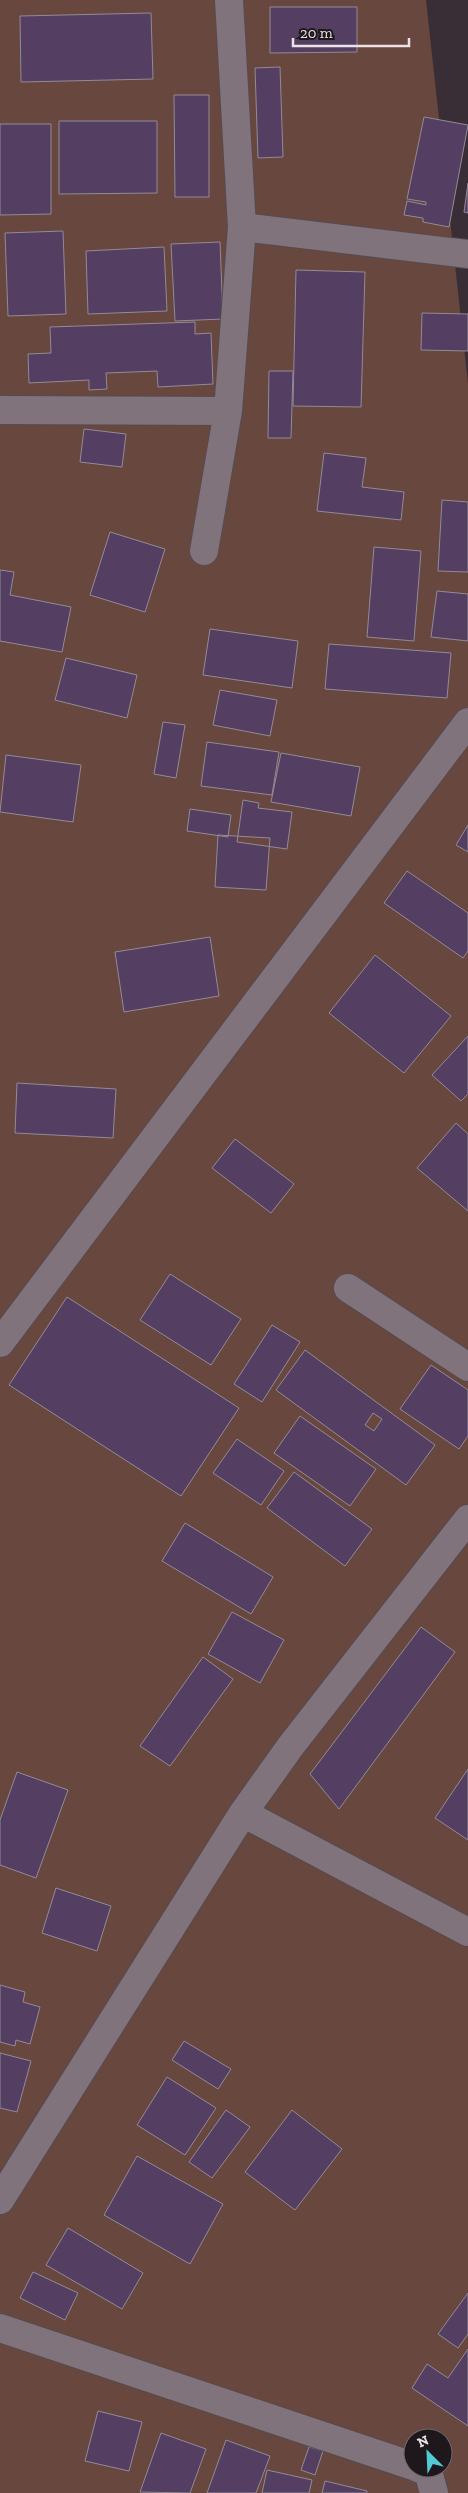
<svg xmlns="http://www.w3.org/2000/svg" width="468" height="2493" viewBox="0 0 468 2493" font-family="'Zilla Slab',serif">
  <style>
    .green { fill: #68473e; fill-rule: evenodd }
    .building { fill: #543e61; stroke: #928b97; fill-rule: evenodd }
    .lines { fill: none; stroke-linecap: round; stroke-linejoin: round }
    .minor-casing { stroke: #554b52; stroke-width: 30 }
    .minor { stroke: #80737b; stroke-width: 28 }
  </style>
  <rect width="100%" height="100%" fill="#3a2e36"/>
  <path class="green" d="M0,0H426L468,384V2493H0ZM413,2438H443V2468H413Z"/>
  <path class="building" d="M270,7H357V52L270,53Z
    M151,13L153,79L21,82L20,16Z
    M280,67L283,157L258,158L255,68Z
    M174,95H209V197H175Z
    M424,117L468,125L449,227L423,222V218L404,215L407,201L426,205V202L407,199Z
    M59,121H157V193L59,194Z
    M0,124H51V214L0,215Z
    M468,183V213L464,212Z
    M63,231L66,314L8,316L5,233Z
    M220,242L223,319L175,321L171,244Z
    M164,247L167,311L88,314L86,251Z
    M296,270L365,272L361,407L293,406Z
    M422,313L468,314V351L421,350Z
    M195,322V334L211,333L213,384L158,387L157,371L106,373L107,389L89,390V380L29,383L28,354L51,353L50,327Z
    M269,371H293L291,438H268Z
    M84,429L126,434L122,467L80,462Z
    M324,453L366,458L362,487L404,492L401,520L317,511Z
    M442,500L468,502V572L438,571Z
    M110,532L165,549L145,612L90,595Z
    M374,547L421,551L414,641L367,637Z
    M0,570L14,572L10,595L71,607L62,652L0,641Z
    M437,591L468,594V641L431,637Z
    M210,629L298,641L292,688L203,675Z
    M329,644L451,653L447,698L325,689Z
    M66,658L137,675L127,718L55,700Z
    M220,690L277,700L270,736L213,725Z
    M163,722L185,725L176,778L154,774Z
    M207,742L279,752L272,795L201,786Z
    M281,753L360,767L351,816L271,802Z
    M6,755L81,765L73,822L0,812Z
    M243,800L259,803L258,808L292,812L287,849L237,842Z
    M190,809L231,815L228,837L187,831Z
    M468,825V852L456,845Z
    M218,835L270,838L266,890L215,887Z
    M407,871L468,913V951L463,958L384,903Z
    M210,937L219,996L124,1012L115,952Z
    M375,955L451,1016L404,1073L329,1013Z
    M468,1036V1094L461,1101L432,1075Z
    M17,1083L116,1089L113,1138L15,1133Z
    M456,1123L468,1134V1211L417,1168Z
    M235,1139L294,1184L271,1213L212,1168Z
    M170,1274L241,1319L211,1365L140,1320Z
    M67,1297L239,1408L181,1496L9,1385Z
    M272,1325L300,1342L262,1402L234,1384Z
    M305,1350L435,1445L406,1485L276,1390ZM373,1413L382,1419L374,1431L365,1425Z
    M431,1365L468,1390V1436L459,1449L400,1409Z
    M300,1416L376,1469L350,1506L274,1453Z
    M237,1439L284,1471L261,1505L213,1473Z
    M294,1472L372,1529L345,1566L267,1508Z
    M185,1523L273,1577L251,1614L162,1561Z
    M232,1612L284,1640L260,1683L208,1654Z
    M421,1627L455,1652L339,1809L310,1774Z
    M203,1657L233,1679L170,1766L140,1746Z
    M468,1769V1840L435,1818Z
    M17,1772L68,1790L36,1878L0,1865V1820Z
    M56,1888L111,1906L97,1951L42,1933Z
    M0,1985L25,1992L23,2002L40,2007L30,2044L16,2040L15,2046L0,2042Z
    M184,2041L231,2069L218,2089L172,2060Z
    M0,2053L31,2061L17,2112L0,2108Z
    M167,2077L216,2108L185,2155L137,2125Z
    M226,2110L250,2127L212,2178L189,2162Z
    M292,2110L342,2149L295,2210L245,2172Z
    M137,2156L223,2204L190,2264L104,2215Z
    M68,2228L143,2273L122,2309L46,2265Z
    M33,2272L78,2293L65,2320L20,2298Z
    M468,2293V2334L458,2348L438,2334Z
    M468,2349V2426L412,2388L427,2364L448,2378Z
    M98,2411L142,2422L129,2471L85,2461Z
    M161,2433L206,2449L190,2493L140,2492Z
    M226,2440L270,2456L256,2493H207Z
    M309,2447L323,2451L315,2475L301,2470Z
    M267,2470L312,2480L309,2493H262Z
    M325,2481L367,2491V2493H322Z"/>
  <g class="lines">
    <defs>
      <path id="minor" d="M242,227L468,254
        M0,410L228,411
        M204,551L228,411L242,227L229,0
        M348,1288L468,1367
        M0,1343L468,722
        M243,1813L468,1932
        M0,2200L243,1813L290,1747L468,1519
        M0,2328L413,2466
        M418,2468L428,2471L434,2493"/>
    </defs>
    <use href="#minor" class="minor-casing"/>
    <use href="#minor" class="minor"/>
  </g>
  <g transform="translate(428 2453) rotate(336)"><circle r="24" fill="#1e181c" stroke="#70696d"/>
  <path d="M0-4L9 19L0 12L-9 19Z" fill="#51ccd3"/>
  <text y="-8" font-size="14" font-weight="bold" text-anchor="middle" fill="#eae2e7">N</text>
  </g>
  <path d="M293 38v8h116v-8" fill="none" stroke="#eae2e7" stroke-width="2.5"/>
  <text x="300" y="38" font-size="15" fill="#eae2e7" stroke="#1e181c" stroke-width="4" paint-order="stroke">20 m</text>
</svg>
